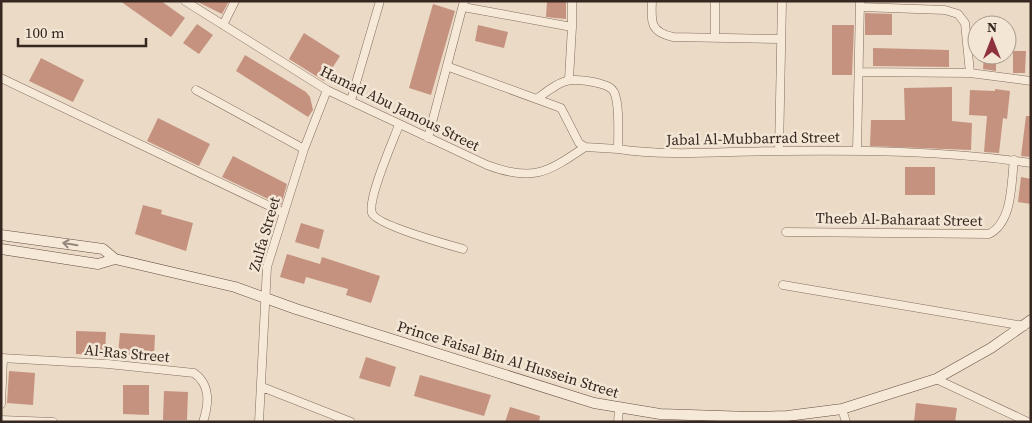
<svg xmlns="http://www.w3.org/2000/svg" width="1032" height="423" viewBox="0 0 1032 423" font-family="'Source Serif 4',serif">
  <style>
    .building { fill: #c5927f }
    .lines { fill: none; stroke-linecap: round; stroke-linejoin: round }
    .street-casing { stroke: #846c5d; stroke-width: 9 }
    .secondary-casing { stroke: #664e40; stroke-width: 11 }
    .street { stroke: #f6e9d8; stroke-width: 8 }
    .secondary { stroke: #f6e9d8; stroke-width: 10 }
    .oneway { stroke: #96887c }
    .labels { text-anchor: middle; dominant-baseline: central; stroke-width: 5; stroke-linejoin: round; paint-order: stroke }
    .street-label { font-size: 15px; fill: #362720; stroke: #f3e6d5 }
  </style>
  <rect width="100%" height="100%" fill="#eadac6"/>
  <path class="building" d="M120,1H161L185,18L171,37Z
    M196,1H229L222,14Z
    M547,1H566V19L546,17Z
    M433,4L455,11L431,95L409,88Z
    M865,13L892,14V35H865Z
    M197,24L213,35L199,54L183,43Z
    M478,25L508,32L504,48L475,41Z
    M832,25H854L852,75H832Z
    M304,33L340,56L324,81L289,59Z
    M873,48L949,50V67L873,66Z
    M1013,51H1026L1025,73H1013Z
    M245,55L306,92L310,97L313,110L308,117L236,71Z
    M984,55H996V71L983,69Z
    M41,58L84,80L73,102L29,81Z
    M952,87V121L972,123L971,150L870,146L871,120H905L904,88Z
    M995,89L1010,91L1007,119L1003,118L999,153L984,152L987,116L969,115L970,90L995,91Z
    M1026,116H1031V157L1021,156Z
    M158,118L210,144L199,166L147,141Z
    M233,156L287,184L281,205L222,177Z
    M905,167H935V195H905Z
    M1021,177L1031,179V204L1018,202Z
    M143,205L162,210L161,214L193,223L186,251L135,234Z
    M301,223L324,230L319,249L295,242Z
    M287,254L320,264L322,257L380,276L371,303L346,295L348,289L306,277L304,284L280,277Z
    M76,331L106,332L105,355L76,354Z
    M120,333L155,335L154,356L118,354Z
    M366,357L396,367L390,387L359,378Z
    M9,371L35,373L33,405L7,403Z
    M420,375L491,395L484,416L414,396Z
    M123,385H149V415L123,414Z
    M164,391L188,392L187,420H163Z
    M916,403L957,408L955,422H914Z
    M510,407L540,416L539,422H505Z"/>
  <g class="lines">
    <defs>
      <path id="street" d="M185,1L327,90L487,165C532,182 547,173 585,147
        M652,1C651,22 650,32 673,37L780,39
        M463,7L572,27V1
        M860,7L945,10L958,14L965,23L970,73
        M223,25L235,1
        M715,37V1
        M449,67L561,108L579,143L585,147L618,149
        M859,72L970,73L1031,81
        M1,78L284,213
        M569,79L572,27
        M196,90L304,149
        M538,98C562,80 568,76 598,83C604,85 611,86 614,92C620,104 618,135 618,149C672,157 726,151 781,151C864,150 949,151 1031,163
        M351,100L380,1
        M399,125C393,141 367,200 372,213C376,225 449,245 463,249
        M428,138L464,1
        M779,151L782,1
        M857,151L860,1
        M786,232L989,234C1013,222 1011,183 1014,160
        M783,285L1024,326
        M1,358L108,364L194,373C211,385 209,404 203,422
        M936,379L1028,422
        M262,387L351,422
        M1,404L3,358
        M842,409L846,422
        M1,420L53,422
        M259,422L267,267L304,149L327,90
        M618,422L619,409"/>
      <path id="secondary" d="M1,235L103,249L115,259L235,287L296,309L594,403L660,414L750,417L787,416L842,409L936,379L991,348L1031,320
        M1,249L98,264L115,259"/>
    </defs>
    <use href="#street" class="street-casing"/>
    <use href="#secondary" class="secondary-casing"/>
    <use href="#street" class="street"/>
    <use href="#secondary" class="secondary"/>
  </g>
  <defs><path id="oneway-shaft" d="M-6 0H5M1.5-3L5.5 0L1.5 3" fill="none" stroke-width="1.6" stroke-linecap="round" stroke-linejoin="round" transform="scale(1.25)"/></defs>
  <use class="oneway" href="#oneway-shaft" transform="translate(70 244) rotate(-171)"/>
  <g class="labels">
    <g class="street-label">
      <text transform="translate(400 108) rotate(26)">Hamad Abu Jamous Street</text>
      <text transform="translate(753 138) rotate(-1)">Jabal Al-Mubbarrad Street</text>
      <text transform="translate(899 219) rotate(1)">Theeb Al-Baharaat Street</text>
      <text transform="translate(264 234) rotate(-74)">Zulfa Street</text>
      <text transform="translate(127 353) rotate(5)">Al-Ras Street</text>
      <text transform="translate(508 359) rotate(17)">Prince Faisal Bin Al Hussein Street</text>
    </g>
  </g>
  <rect width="1032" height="423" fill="none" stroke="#362720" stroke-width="5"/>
  <g transform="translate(992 40)"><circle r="24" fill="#f3e6d5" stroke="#a79a8d"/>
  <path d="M0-4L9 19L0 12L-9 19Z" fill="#8e3240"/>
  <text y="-8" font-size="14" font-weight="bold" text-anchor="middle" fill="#362720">N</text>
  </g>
  <path d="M18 38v8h128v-8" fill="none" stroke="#362720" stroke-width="2.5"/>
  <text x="25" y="38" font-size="15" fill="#362720" stroke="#f3e6d5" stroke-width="4" paint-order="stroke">100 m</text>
</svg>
